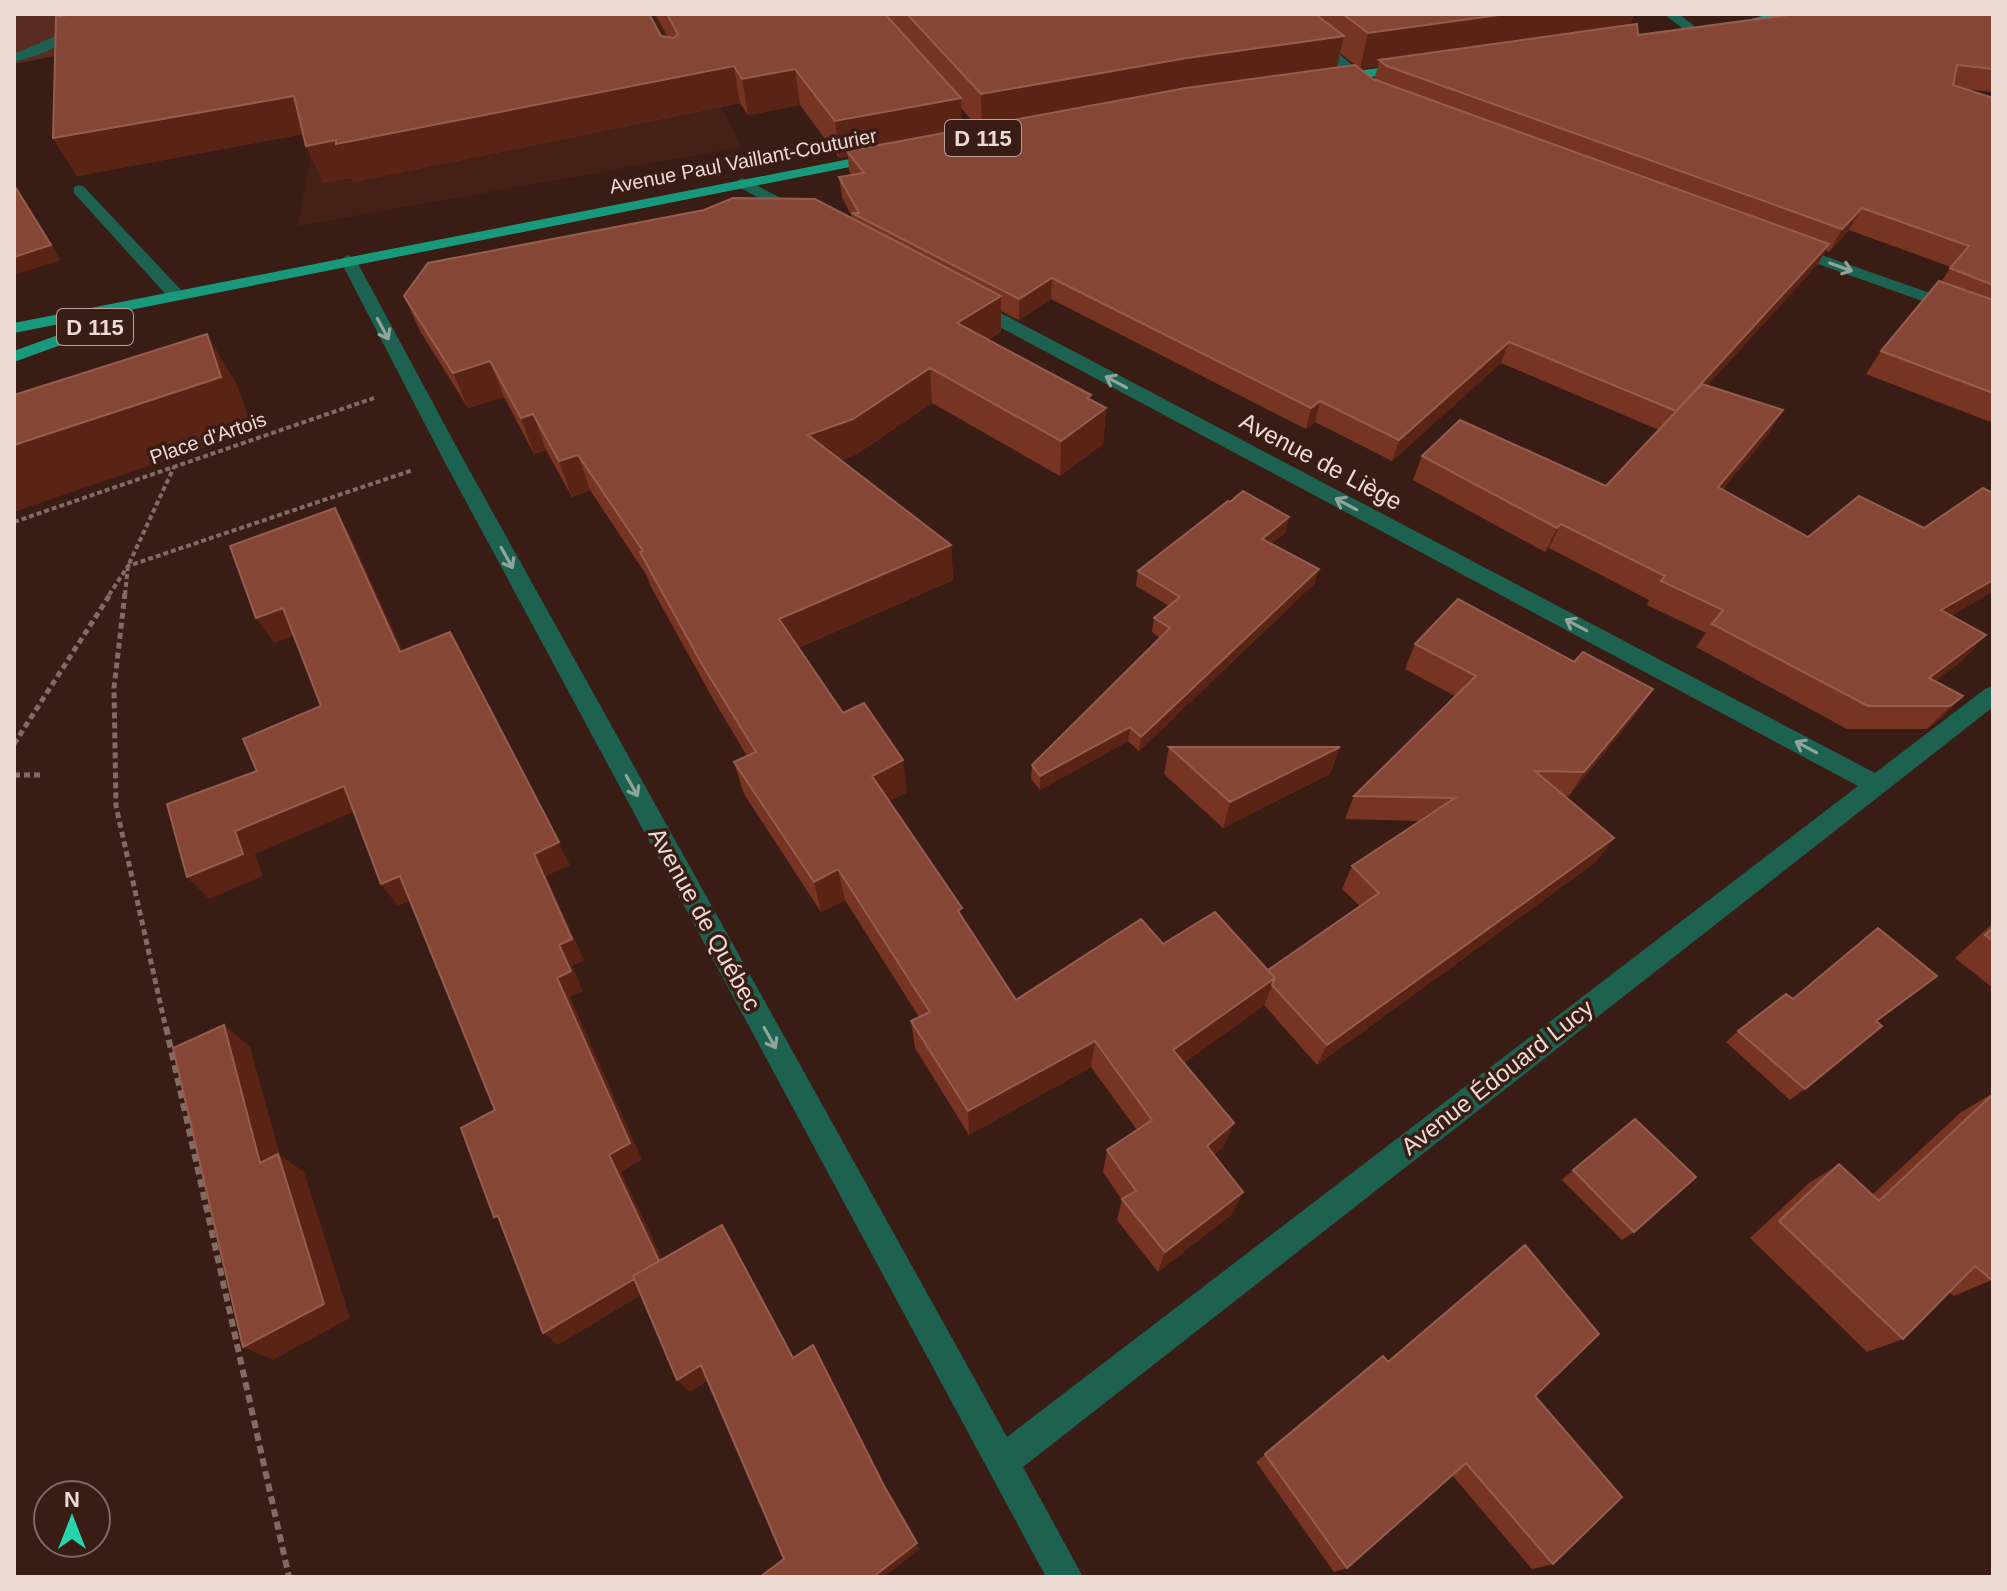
<svg xmlns="http://www.w3.org/2000/svg" width="2007" height="1591" viewBox="0 0 2007 1591" font-family="Arial,sans-serif">
  <style>
    .built { fill: #442017 }
    .green { fill: #582c20 }
    .lines { fill: none; stroke-linecap: round; stroke-linejoin: round }
    .path-far2 { stroke: #836b64; stroke-width: 4; stroke-dasharray: 5 3; stroke-linecap: butt }
    .path-far1 { stroke: #836b64; stroke-width: 5; stroke-dasharray: 6 4; stroke-linecap: butt }
    .path { stroke: #836b64; stroke-width: 6; stroke-dasharray: 8 5; stroke-linecap: butt }
    .lane { fill: #1d6250; fill-rule: evenodd }
    .street { fill: #1d6250; fill-rule: evenodd }
    .primary { fill: #19997c; fill-rule: evenodd }
    .wall { fill: #783423; fill-rule: evenodd }
    .shaded-wall { fill: #592416 }
    .building { fill: #854636; stroke: #955d4f; stroke-width: 2 }
    .oneway { stroke: #90a499 }
    .labels { text-anchor: middle; dominant-baseline: central; stroke-width: 7; stroke-linejoin: round; paint-order: stroke }
    .far-street-label { font-size: 20px; fill: #eedad4; stroke: #391d15 }
    .shield { fill: #391d15; stroke: #b8a19b; stroke-width: 2 }
    .shield-label { font-size: 22px; font-weight: bold; fill: #eedad4 }
    .street-label { font-size: 24px; fill: #eedad4; stroke: #391d15 }
  </style>
  <rect width="100%" height="100%" fill="#391d15"/>
  <path class="built" d="M304,14H674L742,147L298,226L314,134Z"/>
  <path class="green" d="M14,14H304L187,31L14,64Z"/>
  <g class="lines">
    <path class="path-far2" d="M14,522L374,398
      M109,595L128,566L413,470
      M125,595L128,566L174,467"/>
    <path class="path-far1" d="M125,593L114,688L116,806L166,1029
      M14,744L111,593
      M14,775H40"/>
    <path class="path" d="M166,1027L289,1577"/>
    <path class="lane" d="M71,14H83C72,45 44,54 14,62V54L56,36Z
      M79,185L84,187L182,291L184,295L182,299H170L74,193V187Z"/>
    <path class="street" d="M1270,14C1301,14 1349,63 1373,84V90H1363Z
      M1664,14H1679L1698,29L1687,32Z
      M742,178L804,210L806,213L804,216H792L737,186L734,183Z
      M1790,244L1993,315V326L1784,252L1782,249Z
      M348,255L356,260L462,457L1007,1437L1858,786L966,309L964,305L966,301H978L1875,773L1985,689L1993,686V707L1023,1467L1083,1577H1046L442,457L340,260Z"/>
    <path class="primary" d="M1769,14H1801C1790,21 1759,27 1748,20Z
      M1408,64L1413,65V71L1334,82L1327,78L1334,74Z
      M880,153L885,154V160L14,333V323Z
      M121,312L127,313L130,317L127,321L14,362V351Z"/>
  </g>
  <path class="wall" d="M655,14H1634L1630,25L1638,35L1993,14V92L1965,89L1993,98V423L1866,374L1881,351L1941,282L1951,267L1849,230L1829,252L1826,250L1818,264L1707,386L1768,435L1722,490L1808,537L1924,528L1993,493V591L1951,616L1964,659L1935,681L1963,696L1940,719L1927,729H1847L1696,647L1706,633L1647,605L1649,600L1549,548L1545,552L1413,480L1422,456L1606,486L1659,430L1501,363L1392,461L1315,422L1306,429L1051,299L1019,320L1001,311V331L988,340L1091,395L1090,400L1106,408L1103,444L1060,476L932,403L857,454L841,460L951,545L953,580L798,648L843,713L907,792L889,801L1016,1000L1163,944L1268,970L1360,906L1342,889L1352,866L1420,821L1345,819L1354,796L1455,696L1405,669L1415,644L1636,714L1569,796H1564L1597,861L1317,1065L1264,1005L1184,1063L1224,1146L1214,1155L1243,1192L1232,1214L1158,1272L1117,1220L1122,1200L1103,1172L1107,1150L1137,1130L1091,1067L969,1135L915,1048L911,1021L919,1017L845,900L821,912L744,794L734,762L747,756L713,699L651,587L647,576L590,490L572,497L546,450L534,454L504,397L468,408L420,331L404,296L853,219L842,197L839,177L852,175L849,171L848,156L839,158L800,105L748,115L740,103L353,182L351,178L323,183L303,134L77,176L53,138L661,36L668,37ZM1340,53L1360,69L1378,66L1374,80L1337,67ZM961,108L978,127L962,130Z
    M1286,532L1271,544L1315,583L1139,751L1128,741L1040,790L1031,779L1032,765L1160,638L1152,632L1154,618L1169,606L1136,586L1138,571Z
    M1169,747H1340L1330,774L1223,828L1164,774Z
    M1993,923V988L1955,958Z
    M1793,999L1876,1021L1805,1089L1790,1100L1726,1042L1738,1031Z
    M1993,1093L1992,1280L1954,1296L1949,1292L1903,1339L1867,1352L1750,1238L1809,1183L1839,1164L1873,1194L1960,1113Z
    M1573,1170L1634,1232L1622,1240L1562,1180Z
    M1383,1356L1388,1362L1535,1396L1553,1564L1532,1569L1452,1475L1347,1568L1334,1572L1256,1462Z"/>
  <path class="shaded-wall" d="M1506,14H1634L1627,31L1379,60L1378,66L1360,69L1368,33Z
    M1344,36L1336,72L982,131L981,94L1187,58Z
    M734,66L740,103L353,182L351,178L323,183L306,146Z
    M795,69L800,105L748,115L742,79Z
    M294,96L310,133L77,176L53,138Z
    M961,98L962,135L847,151L848,156L839,158L835,121Z
    M14,184L61,260L14,275Z
    M1862,208L1849,230L1829,252L1842,229Z
    M1829,244L1818,264L1665,432L1676,411Z
    M1052,278L1051,299L1019,320V299Z
    M1001,296V331L958,359L957,323Z
    M207,334L238,387L253,430L14,512V445Z
    M1509,342L1501,363L1392,461L1399,440Z
    M490,361L504,397L468,408L453,373Z
    M930,368L932,403L857,454L814,470L808,435Z
    M1091,395L1089,421L1106,408L1103,444L1060,476L1061,441L1087,398Z
    M1320,401L1315,422L1306,429L1311,408Z
    M1783,410L1768,435L1703,512L1718,487Z
    M533,414L546,450L534,454L521,418Z
    M578,455L590,490L572,497L559,461Z
    M335,508L349,533L414,676L400,652Z
    M1289,517L1286,532L1258,554L1262,539Z
    M1561,524L1549,548L1545,552L1557,528Z
    M951,545L953,580L786,653L779,619Z
    M1319,569L1315,583L1139,751L1141,737Z
    M1993,580V591L1920,634L1941,610Z
    M283,608L300,633L274,643L256,618Z
    M450,632L570,865L546,876L584,960L572,966L583,991L570,997L642,1160L621,1172L671,1277L558,1345L543,1333L609,1155L557,978L559,945Z
    M1986,635L1964,659L1908,702L1929,678Z
    M1653,689L1636,714L1569,796L1584,772Z
    M1963,696L1940,719L1927,729L1950,706Z
    M1130,727L1128,741L1040,790V776Z
    M1340,747L1330,774L1223,828L1230,802Z
    M903,760L907,792L876,808L872,776Z
    M344,786L360,809L255,854L263,876L209,899L187,877L235,831Z
    M1614,838L1597,861L1317,1065L1327,1045Z
    M838,869L845,900L821,912L814,882Z
    M400,876L416,898L398,906L381,884Z
    M1275,978L1264,1006L1166,1076L1173,1050Z
    M224,1025L250,1047L280,1155L304,1172L350,1318L273,1360L243,1347L260,1163Z
    M1095,1041L1091,1067L969,1135L968,1111Z
    M1234,1123L1224,1146L1198,1169L1207,1146Z
    M1243,1192L1232,1214L1158,1272L1165,1252Z
    M722,1225L732,1242L801,1371L793,1358Z
    M813,1345L889,1494L920,1549L884,1577H873L884,1486Z
    M701,1365L713,1377L690,1392L677,1380Z"/>
  <path class="building" d="M73,14H649L661,36L674,38L678,34L667,14H885L961,98L835,121L795,69L742,79L734,66L336,144V140L306,146L294,96L53,138L56,17Z
    M907,14H1315L1344,36L1187,58L981,94Z
    M1343,14H1506L1368,33Z
    M1796,14H1993V69L1957,65L1953,85L1993,98V285L1950,268L1969,246L1862,208L1842,229L1387,66L1379,60L1637,24L1638,35Z
    M1355,65L1373,79L1829,244L1676,411L1509,342L1399,440L1320,401L1311,408L1052,278L1019,299L852,213H859L839,177L864,173L847,151L1186,88Z
    M14,185L51,245L14,257Z
    M733,198L815,199L1001,296L957,323L1091,395L1087,398L1106,408L1061,441L930,368L853,419L808,435L951,545L779,619L843,713L864,703L903,760L872,776L962,908L958,911L1016,1000L1141,919L1163,944L1215,912L1275,978L1173,1050L1234,1123L1207,1146L1243,1192L1165,1252L1122,1199L1136,1191L1107,1150L1152,1120L1095,1041L968,1111L911,1021L930,1012L838,869L814,882L734,762L756,752L703,666L640,552L643,551L578,455L559,461L533,414L521,418L490,361L453,373L404,296L428,263L704,210Z
    M1939,281L1993,300V393L1881,351Z
    M207,334L221,377L14,445V395Z
    M1702,384L1783,410L1718,487L1808,537L1859,496L1924,528L1983,488L1993,493V580L1941,610L1986,635L1929,678L1963,696L1950,706H1868L1712,624L1723,610L1661,581L1665,576L1561,524L1557,528L1422,456L1460,420L1606,486Z
    M1243,491L1289,517L1262,539L1319,569L1141,737L1130,727L1040,776L1032,765L1170,628L1154,618L1180,597L1138,571L1228,501L1230,502Z
    M335,508L400,652L450,632L559,842L534,854L572,939L559,945L571,971L557,978L630,1143L609,1155L659,1261L633,1276L634,1279L543,1333L498,1216L494,1217L461,1128L495,1110L400,876L381,884L344,786L235,831L243,854L187,877L167,804L257,771L243,739L321,706L283,608L256,618L230,546Z
    M1458,599L1574,662L1583,652L1653,689L1584,772L1535,771L1614,838L1327,1045L1272,985L1275,978L1268,970L1379,893L1352,866L1455,798L1354,796L1476,676L1415,644Z
    M1169,747H1340L1230,802Z
    M1878,928L1937,976L1876,1021L1882,1026L1805,1089L1738,1031L1786,994L1793,999Z
    M1993,928V941L1985,935Z
    M224,1025L260,1163L278,1154L324,1304L243,1347L173,1048Z
    M1993,1094V1279L1992,1280L1975,1266L1903,1339L1779,1221L1839,1164L1879,1201Z
    M1635,1119L1696,1177L1634,1232L1573,1170Z
    M722,1225L793,1358L813,1345L884,1486L917,1543L873,1577H760L784,1559L701,1365L677,1380L633,1276Z
    M1525,1245L1599,1334L1535,1396L1622,1497L1553,1564L1466,1463L1347,1568L1265,1454L1383,1356L1388,1362Z"/>
  <defs><path id="oneway-shaft" d="M-6 0H5M1.5-3L5.5 0L1.5 3" fill="none" stroke-width="1.6" stroke-linecap="round" stroke-linejoin="round" transform="scale(2)"/></defs>
  <g class="oneway">
    <use href="#oneway-shaft" transform="translate(1841 267) rotate(20)"/>
    <use href="#oneway-shaft" transform="translate(383 329) rotate(62)"/>
    <use href="#oneway-shaft" transform="translate(1116 382) rotate(-152)"/>
    <use href="#oneway-shaft" transform="translate(1346 504) rotate(-152)"/>
    <use href="#oneway-shaft" transform="translate(507 558) rotate(61)"/>
    <use href="#oneway-shaft" transform="translate(1576 625) rotate(-152)"/>
    <use href="#oneway-shaft" transform="translate(1806 747) rotate(-152)"/>
    <use href="#oneway-shaft" transform="translate(632 786) rotate(61)"/>
    <use href="#oneway-shaft" transform="translate(770 1038) rotate(61)"/>
  </g>
  <g class="labels">
    <g class="far-street-label">
      <text transform="translate(743 161) rotate(-11)">Avenue Paul Vaillant-Couturier</text>
      <text transform="translate(208 438) rotate(-19)">Place d'Artois</text>
    </g>
    <g class="shield">
      <rect x="945" y="120" width="76" height="36" rx="6"/>
      <rect x="57" y="309" width="76" height="36" rx="6"/>
    </g>
    <g class="shield-label">
      <text x="983" y="138">D 115</text>
      <text x="95" y="327">D 115</text>
    </g>
    <g class="street-label">
      <text transform="translate(1321 461) rotate(28)">Avenue de Liège</text>
      <text transform="translate(705 919) rotate(61)">Avenue de Québec</text>
      <text transform="translate(1497 1077) rotate(-38)">Avenue Édouard Lucy</text>
    </g>
  </g>
  <rect width="2007" height="1591" fill="none" stroke="#eedad4" stroke-width="32"/>
  <g transform="translate(72 1519)"><circle r="38" fill="#391d15" stroke="#816961" stroke-width="2"/>
  <path d="M0-6L14 30L0 20L-14 30Z" fill="#27d5ad"/>
  <text y="-12" font-size="22" font-weight="bold" text-anchor="middle" fill="#eedad4">N</text>
  </g>
</svg>
